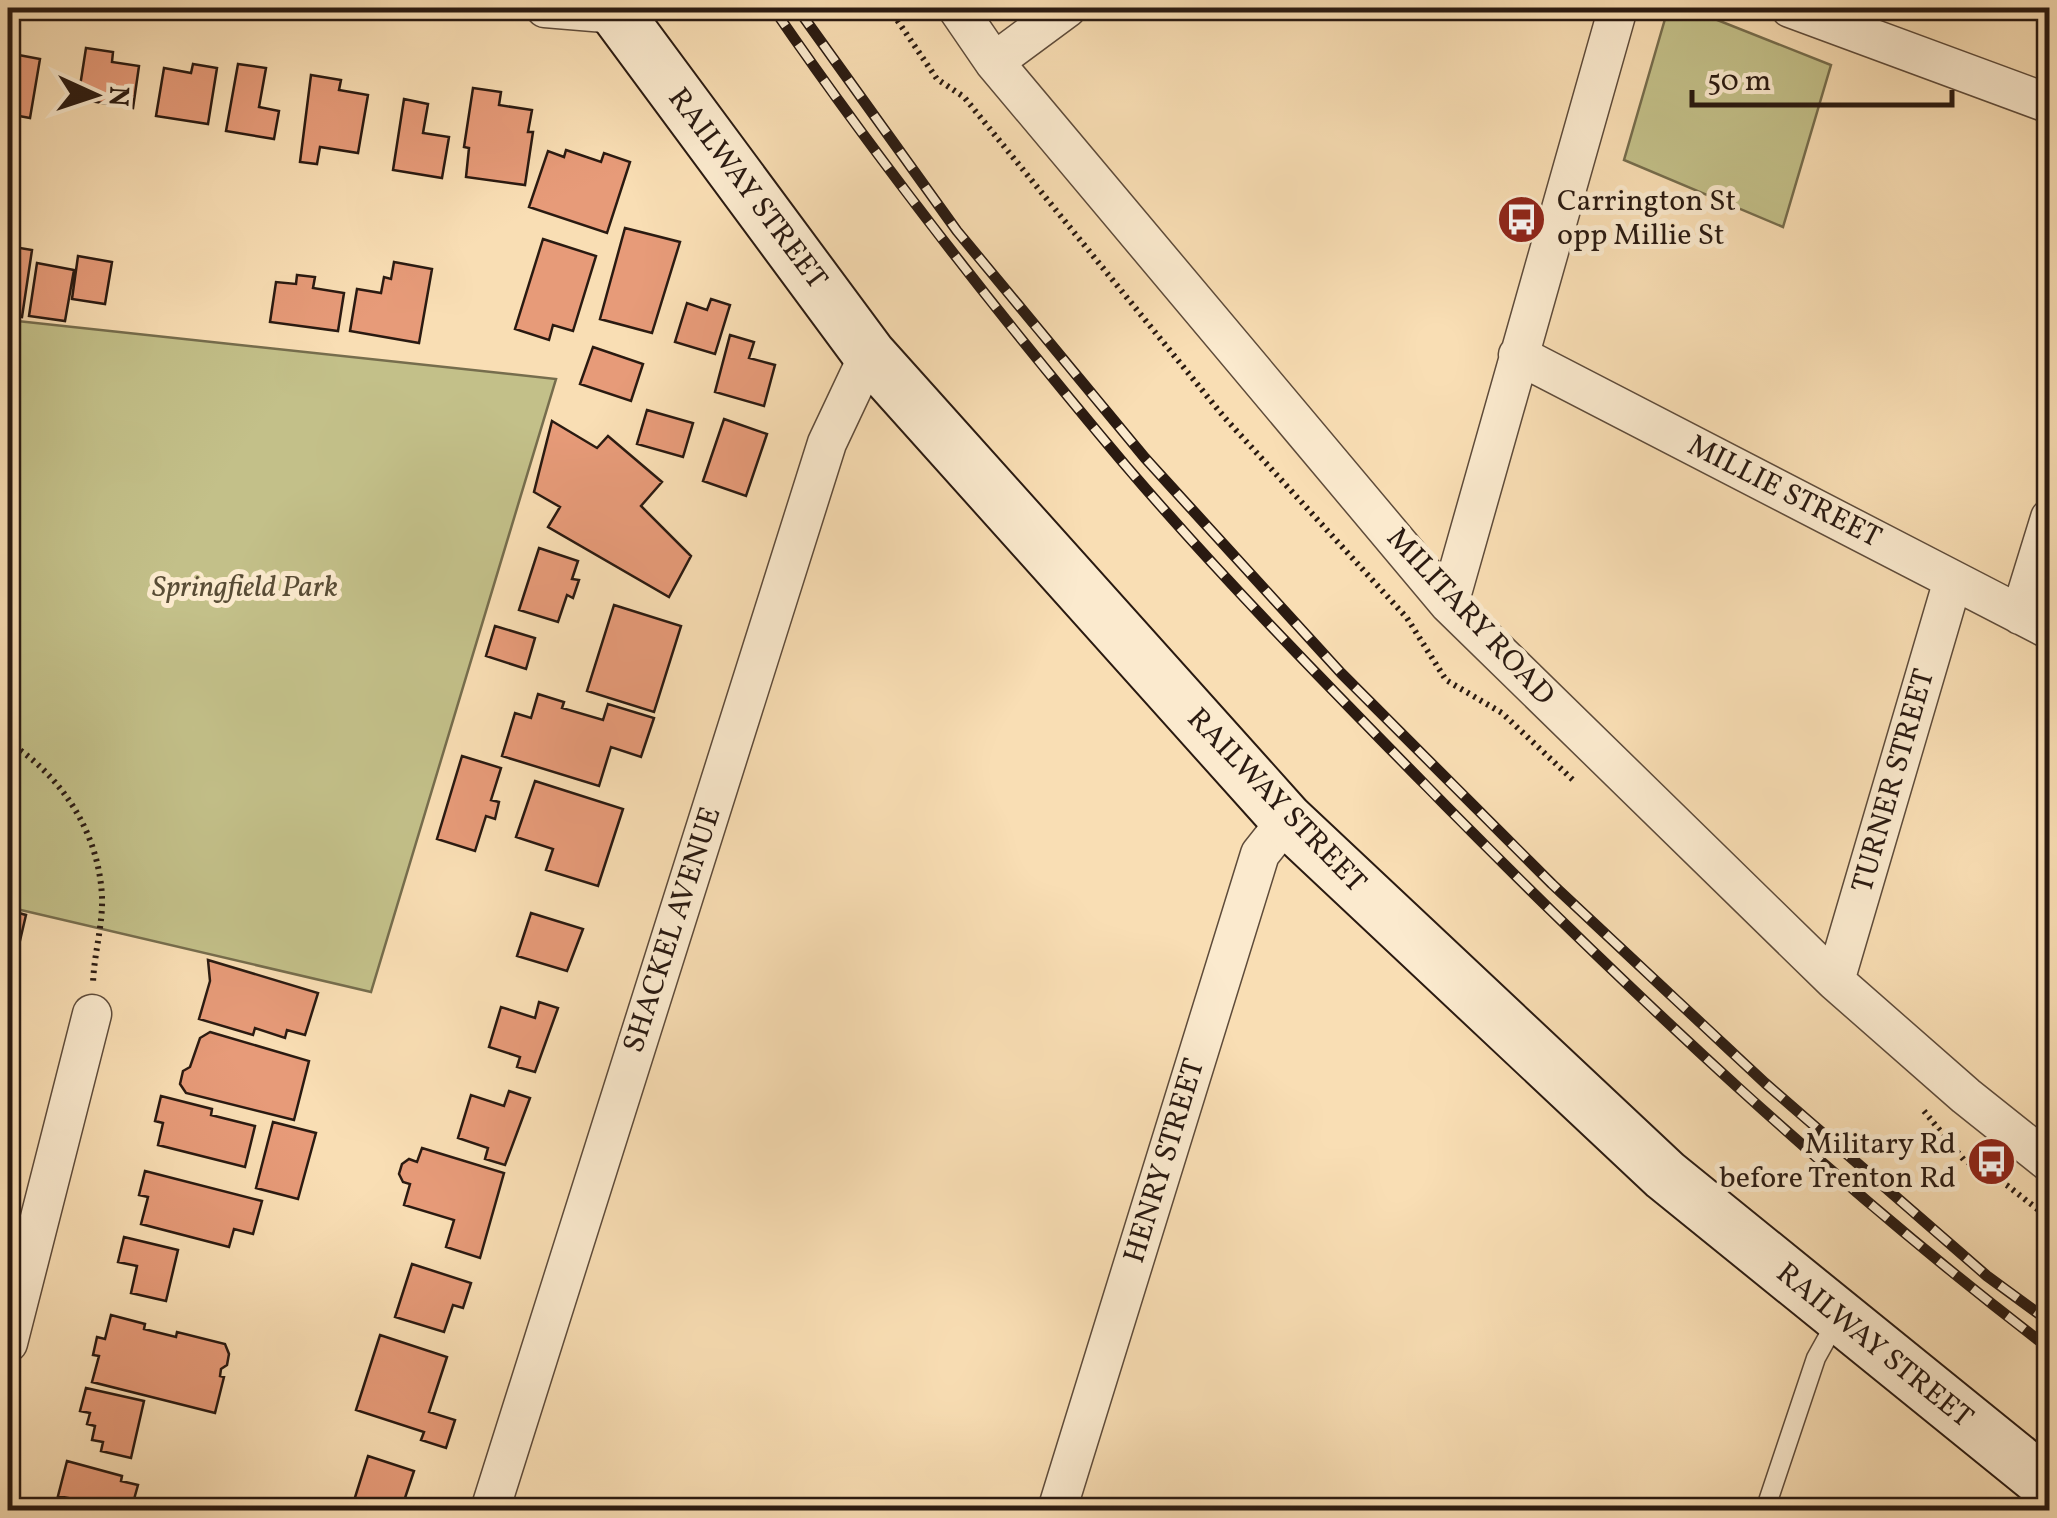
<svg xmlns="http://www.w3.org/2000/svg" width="2057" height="1518" viewBox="0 0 2057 1518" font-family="Vollkorn,serif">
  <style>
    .green { fill: #c3c089; stroke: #766d4d; stroke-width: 2.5 }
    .building { fill: #e79b79; stroke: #2a1a11; stroke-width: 2.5 }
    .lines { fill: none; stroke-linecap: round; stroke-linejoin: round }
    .lane-casing { stroke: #5e4b3a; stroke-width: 21 }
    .street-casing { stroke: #5e4b3a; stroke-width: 41 }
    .secondary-casing { stroke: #2a1a11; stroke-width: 56 }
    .path { stroke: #2a1a11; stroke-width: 6; stroke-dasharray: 2.5 5; stroke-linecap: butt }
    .lane { stroke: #fbeace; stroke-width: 18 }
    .street { stroke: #fbeace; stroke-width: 38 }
    .secondary { stroke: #fbeace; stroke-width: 52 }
    .rail-casing { stroke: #2a1a11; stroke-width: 11 }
    .rail { stroke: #fbeace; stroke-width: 8; stroke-dasharray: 22; stroke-linecap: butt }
    .labels { text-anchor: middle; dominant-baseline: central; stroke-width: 10; stroke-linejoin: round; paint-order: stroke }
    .street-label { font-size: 30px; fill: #2a1a11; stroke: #fbeace }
    .poi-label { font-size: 30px; fill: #2a1a11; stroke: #fbeace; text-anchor: start }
    .park-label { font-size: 30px; font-style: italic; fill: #584c35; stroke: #fbeace }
  </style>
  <rect width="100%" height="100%" fill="#f9deb4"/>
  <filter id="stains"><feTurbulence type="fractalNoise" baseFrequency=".002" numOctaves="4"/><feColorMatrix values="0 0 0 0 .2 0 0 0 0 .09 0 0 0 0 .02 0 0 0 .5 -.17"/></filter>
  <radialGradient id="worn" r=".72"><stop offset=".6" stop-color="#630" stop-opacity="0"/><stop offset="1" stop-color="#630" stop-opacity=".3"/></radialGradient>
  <path class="green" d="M1687,8L1831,65L1783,227L1624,160L1665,19Z
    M8,320L556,379L371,992L8,907Z"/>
  <path class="building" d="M86,48L113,52L112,62L139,66L133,108L78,99Z
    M8,53L40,59L30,118L8,114Z
    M193,64L217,68L208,124L156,116L164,68L191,73Z
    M238,64L266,68L259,107L279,111L274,139L226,131Z
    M311,75L341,80L339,90L368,95L358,153L320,147L317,164L300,162Z
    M473,88L501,92L499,105L532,110L528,132H533L525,185L466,177L469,148L464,147Z
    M404,99L428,104L423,133L449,137L442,178L393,170Z
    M566,150L601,162L604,153L630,162L607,233L529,207L548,151L564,157Z
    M625,228L680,242L652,333L600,319Z
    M543,239L596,256L573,331L553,325L549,340L515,329Z
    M8,246L32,250L22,317L8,315Z
    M78,256L112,262L105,304L72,299Z
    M394,262L432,269L419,343L350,331L357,289L381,293L384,277L391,279Z
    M37,263L74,270L65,321L29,316Z
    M297,275L315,277L313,288L344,293L338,331L270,322L276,282L296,284Z
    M711,299L730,305L715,354L675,342L687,303L707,310Z
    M730,335L754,342L749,358L775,365L764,406L715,392Z
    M593,347L643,364L631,401L580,384Z
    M647,410L693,423L683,457L637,444Z
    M724,419L767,434L746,496L703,481Z
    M552,421L597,448L608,436L662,482L641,506L691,556L669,597L548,527L560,507L534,492Z
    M539,548L578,561L572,579L579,580L573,598L567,595L558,622L519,610Z
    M614,605L681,626L654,712L587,691Z
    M495,626L535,638L526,669L486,656Z
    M538,694L564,702L562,708L603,720L608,704L654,718L641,757L611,747L599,786L502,756L515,713L531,718Z
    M462,756L501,768L491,800L499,802L495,819L486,816L475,851L437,839Z
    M535,781L623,809L598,886L546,870L553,849L516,837Z
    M8,910L26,915L19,945L8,942Z
    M531,913L583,929L567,971L517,956Z
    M208,960L318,993L305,1035L287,1030L285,1038L255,1028L253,1035L199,1019L210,981Z
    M539,1002L558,1008L535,1072L517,1067L520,1057L489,1047L501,1007L535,1018Z
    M210,1032L309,1061L294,1120L186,1093L180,1084L183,1071L190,1067L200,1038Z
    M509,1091L530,1098L505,1165L485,1159L488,1148L458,1138L471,1095L504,1106Z
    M161,1096L212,1109L211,1115L255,1126L245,1167L158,1145L163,1123L155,1121Z
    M273,1122L316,1133L298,1199L256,1188Z
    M422,1148L504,1173L480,1258L446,1247L454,1220L404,1205L410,1184L403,1182L399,1174L402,1164L409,1159L417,1162Z
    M145,1171L262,1201L253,1234L234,1229L229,1247L141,1224L148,1197L139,1195Z
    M124,1237L178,1250L166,1301L131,1293L137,1266L118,1262Z
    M412,1264L471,1283L463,1308L453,1305L444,1332L395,1317Z
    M111,1315L145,1324L144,1329L176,1337L177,1332L225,1344L229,1354L227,1365L221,1369L220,1376L224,1377L215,1413L92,1382L99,1356L93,1355L97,1337L105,1339Z
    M380,1335L447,1357L429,1412L455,1420L446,1448L421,1440L424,1432L356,1410Z
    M86,1388L144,1401L131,1458L101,1451L103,1442L92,1440L95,1426L87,1424L90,1413L80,1411Z
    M368,1456L414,1471L401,1510H351Z
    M67,1461L122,1476L121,1481L138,1485L131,1510H64L68,1498L58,1496Z"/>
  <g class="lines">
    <defs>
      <path id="lane" d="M1765,1510L1816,1358L1836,1322"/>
      <path id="street" d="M545,8L617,14
        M957,8L994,62L1449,604L1835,981L1966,1096L2050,1163
        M1790,8L2050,104
        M994,62L1067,8
        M1518,355L2050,630
        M1449,604L1618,8
        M2020,615L2050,518
        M1835,981L1953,580
        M8,1343L92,1014
        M490,1510L827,443L869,354
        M1057,1510L1260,854L1287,820"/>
      <path id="secondary" d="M613,8L869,354L1287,820L1665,1175L2050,1487"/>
    </defs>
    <use href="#lane" class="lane-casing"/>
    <use href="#street" class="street-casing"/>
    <use href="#secondary" class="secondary-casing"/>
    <path class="path" d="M889,8L937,79L964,97L1224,417L1407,618L1446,680L1502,713L1573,780
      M8,742C61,775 99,832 102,897C103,925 94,954 93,983
      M1924,1111L1964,1160L2008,1186L2050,1219"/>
    <use href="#lane" class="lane"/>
    <use href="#street" class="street"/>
    <use href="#secondary" class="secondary"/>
    <defs>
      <path id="rail" d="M773,8C882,166 1002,319 1126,466C1227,584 1337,695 1446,806C1636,998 1835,1185 2050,1349
        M797,8L957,231L1145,458L1341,673L1552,884L1765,1083L1987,1276L2050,1322"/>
    </defs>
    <use href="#rail" class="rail-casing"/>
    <use href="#rail" class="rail"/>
  </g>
  <defs>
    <symbol id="bus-disc" viewBox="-11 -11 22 22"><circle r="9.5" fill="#8f2418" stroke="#fbeace"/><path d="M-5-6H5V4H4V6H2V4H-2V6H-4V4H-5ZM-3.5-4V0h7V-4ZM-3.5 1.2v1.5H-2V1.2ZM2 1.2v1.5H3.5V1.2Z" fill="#fff"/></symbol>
  </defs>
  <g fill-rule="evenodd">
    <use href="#bus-disc" x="1494" y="192" width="55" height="55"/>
    <use href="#bus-disc" x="1964" y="1134" width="55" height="55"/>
  </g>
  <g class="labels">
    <g class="street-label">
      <text transform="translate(747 189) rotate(53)">RAILWAY STREET</text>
      <text transform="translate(1784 492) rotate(27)">MILLIE STREET</text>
      <text transform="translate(1470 617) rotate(47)">MILITARY ROAD</text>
      <text transform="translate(1894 781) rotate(-74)">TURNER STREET</text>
      <text transform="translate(1276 801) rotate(46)">RAILWAY STREET</text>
      <text transform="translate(673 930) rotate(-72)">SHACKEL AVENUE</text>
      <text transform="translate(1165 1161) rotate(-73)">HENRY STREET</text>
      <text transform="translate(1874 1346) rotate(39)">RAILWAY STREET</text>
    </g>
    <g class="poi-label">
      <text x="1557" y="202">Carrington St<tspan x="1557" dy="34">opp Millie St</tspan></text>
      <text x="1956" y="1145" text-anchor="end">Military Rd<tspan x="1956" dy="34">before Trenton Rd</tspan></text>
    </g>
    <g class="park-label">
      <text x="245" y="588">Springfield Park</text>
    </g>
  </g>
  <rect width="2057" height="1518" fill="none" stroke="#f9deb4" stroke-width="40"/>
  <rect x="10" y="10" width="2037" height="1498" fill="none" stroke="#2a1a11" stroke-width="5"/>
  <rect x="20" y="20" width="2017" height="1478" fill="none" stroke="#2a1a11" stroke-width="2.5"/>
  <g transform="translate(95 95) rotate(93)" stroke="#fbeace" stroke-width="8" paint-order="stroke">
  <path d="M0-8L18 38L0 25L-18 38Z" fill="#2a1a11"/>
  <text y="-15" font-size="28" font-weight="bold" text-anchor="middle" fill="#2a1a11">N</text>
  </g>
  <path d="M1692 90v15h260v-15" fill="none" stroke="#2a1a11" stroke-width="5"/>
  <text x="1707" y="90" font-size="30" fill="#2a1a11" stroke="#fbeace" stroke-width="8" paint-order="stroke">50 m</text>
  <rect width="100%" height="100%" filter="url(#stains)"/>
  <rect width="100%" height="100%" fill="url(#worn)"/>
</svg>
